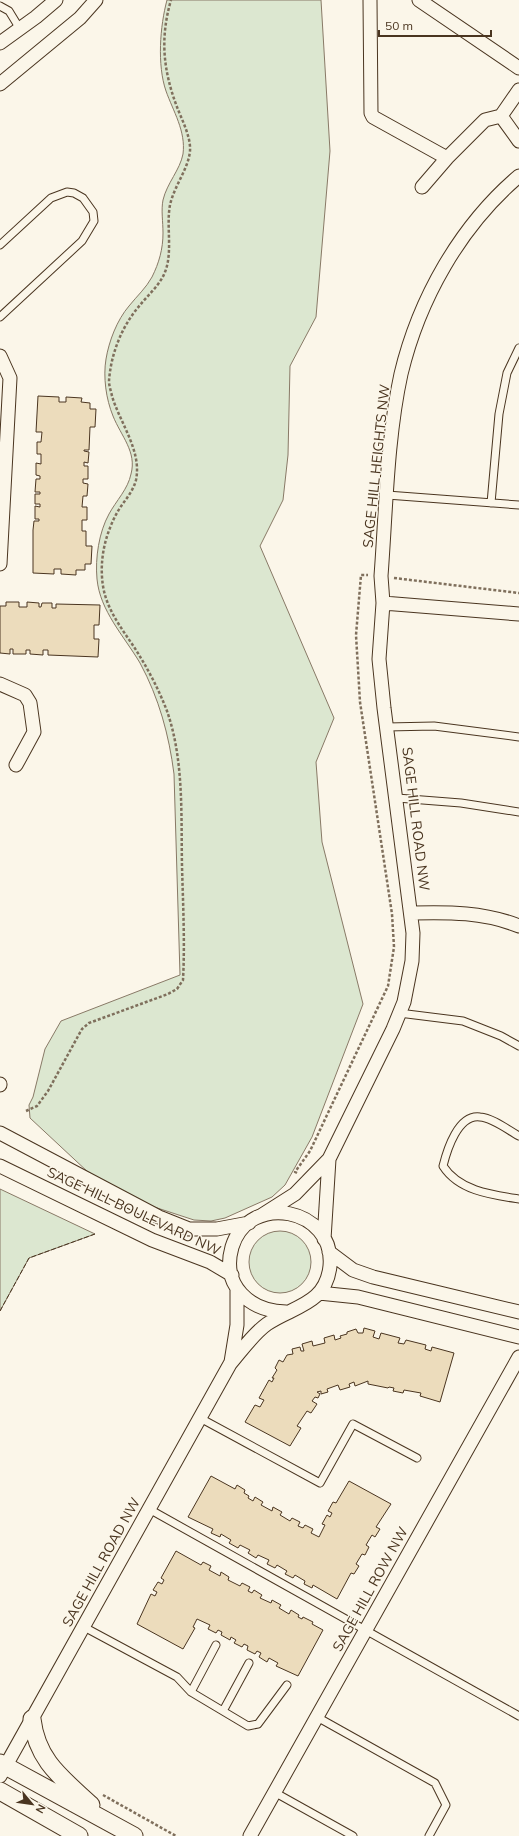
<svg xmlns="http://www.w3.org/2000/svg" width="519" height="1836" viewBox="0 0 519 1836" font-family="Mulish,sans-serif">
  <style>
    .green { fill: #dce7d0; stroke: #887966 }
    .building { fill: #ecdcbc; stroke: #4a3520 }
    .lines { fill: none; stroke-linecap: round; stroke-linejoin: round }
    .service-casing { stroke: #4a3520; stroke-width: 9 }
    .minor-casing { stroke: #4a3520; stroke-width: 15 }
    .tertiary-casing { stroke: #4a3520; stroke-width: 19 }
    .path { stroke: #7f6f5c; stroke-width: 2.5; stroke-dasharray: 3 2; stroke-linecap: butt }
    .service { stroke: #fbf6e9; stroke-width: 7 }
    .minor { stroke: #fbf6e9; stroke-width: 13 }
    .tertiary { stroke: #fbf6e9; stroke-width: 17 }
    .fence { stroke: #4a3520; stroke-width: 1; stroke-dasharray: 5 2; stroke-linecap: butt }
    .labels { text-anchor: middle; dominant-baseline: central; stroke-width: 3; stroke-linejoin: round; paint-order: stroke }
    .street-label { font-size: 14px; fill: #4a3520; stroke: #fbf6e9 }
  </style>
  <rect width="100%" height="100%" fill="#fbf6e9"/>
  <path class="green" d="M167,0H321L330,151L316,317L290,366L288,455L283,500L260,546L334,718L316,762L322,842L363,1004L312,1137L285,1185L272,1197L225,1218L211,1221L194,1220L145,1204L89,1173L30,1118L29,1105L33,1097L45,1049L61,1021L180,975L174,774C169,735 159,698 140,663C124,636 100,611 97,579C95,558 99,532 109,514C116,501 128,489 131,474C137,452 121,436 113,416C106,399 103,377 106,359C109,341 117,320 129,306C137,296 146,288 152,277C159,263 163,249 163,233C163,222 161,210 163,200C167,183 180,170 183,154C186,131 173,111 166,91C157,65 160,26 167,0Z
    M0,1189L95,1234L29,1258L0,1311Z
    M249 1262a31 31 0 1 1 62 0a31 31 0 1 1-62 0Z"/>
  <path class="building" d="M38,396L59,397V402H66V397L82,398L81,402L90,403V409H96L95,427H90L89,450H84V451L89,452L88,463L84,462V466H88V479H83V483L88,484L87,496H83L82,507H87V520H82V531H86V546H92L91,564H85V570H76V575L61,574V569H54V574L33,573V530L34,521H39V519H35V506L40,507V504H35V494H40V492H35L36,479H40V476L36,475V463L41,464V454H37V442H41L42,432H36Z
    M6,602H19V607H27V602L39,603V607H41L42,603H52V608H56V604L100,605L99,625H94V639H99L98,657L48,655V650H43V655L30,654V650H26V654H13V649H10V654L0,653V606H6Z
    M364,1328L375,1331L373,1337L379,1339L381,1333L400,1338L398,1343L404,1344L406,1340L426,1345L425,1349L431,1351L432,1347L454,1353L440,1402L420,1396L421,1393L404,1390L403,1393L393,1391L394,1388L389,1387L388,1388L368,1384V1381L355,1386L354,1382L349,1384L350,1387L340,1390L338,1385L327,1389L328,1392L321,1394V1391L317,1392L320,1394L318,1398L315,1397L312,1401L317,1404L311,1413L307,1411L297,1426L301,1428L290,1446L245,1422L255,1405L260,1407L264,1400L259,1398L269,1380L272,1382L274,1378H272L277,1370L275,1368L279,1360L283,1362L287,1355L293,1354L292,1349L300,1347L301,1351H304L302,1344L312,1341L313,1346L325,1343L324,1338L334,1335L335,1340L341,1338L340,1336L347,1334V1332L356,1329L358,1333H363Z
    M211,1476L235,1489L237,1485L245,1490L244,1493L249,1496L248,1498L253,1501L255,1497L263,1502L261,1505L272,1511L273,1507L282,1512L280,1515L290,1521L292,1518L300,1522L298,1526L303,1528L305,1525L313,1529L311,1533L319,1537L325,1525L322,1524L327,1515L330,1517L332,1513L328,1511L333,1502L336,1503L349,1481L391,1504L376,1527L380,1529L375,1537L372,1535L366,1545L369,1547L365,1555L362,1554L356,1564L359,1566L354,1574L351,1573L337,1599L313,1585L312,1588L304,1584L305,1581L295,1575L293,1578L285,1574L287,1571L277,1565L275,1568L267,1564L269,1560L258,1555L256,1558L248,1553L250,1550L240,1545L238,1548L229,1543L231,1540L221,1534L220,1537L211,1533L213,1529L188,1517Z
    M176,1551L201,1565L203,1562L211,1566L209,1570L220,1576L221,1572L229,1577L228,1580L240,1586L242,1583L250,1587L248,1591L252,1593L254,1590L262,1595L260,1598L271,1603L272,1600L281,1605L279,1608L289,1614L291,1610L299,1615L298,1617L302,1619L303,1617L313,1622L312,1624L323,1630L298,1676L276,1666L278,1663L269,1658L267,1662L259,1657L261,1653L257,1651L255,1654L247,1650L248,1646L244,1644L242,1647L234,1643L236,1640L231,1637L230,1640L221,1635L222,1632L218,1630L216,1633L208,1629L210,1625L197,1619L193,1627L195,1628L183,1649L137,1624L151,1594L155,1596L157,1592L153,1590L158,1582L162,1584L164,1580L161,1578Z"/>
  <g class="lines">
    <defs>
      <path id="service" d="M0,6L9,11L20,29
        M0,245L51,198L67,192L74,193L83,198L93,212L94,221L82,241L0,317
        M387,495L519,505
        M491,503L499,414L507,373L519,348
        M387,727L434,726L519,737
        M397,798L461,803L519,812
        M399,1013L463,1021L501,1036L519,1046
        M519,1136C508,1130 493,1118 480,1117C458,1114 447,1150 443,1166C459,1191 492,1195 519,1199
        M200,1418L320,1483L353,1424L417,1458
        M149,1509L519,1716
        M84,1627L177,1677L191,1692L248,1726L258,1724L287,1685
        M191,1692L216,1645
        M223,1711L249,1663
        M317,1717L435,1783L446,1805L429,1836
        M274,1792L353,1836"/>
      <path id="minor" d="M370,0L371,113L373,117L447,158
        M419,0L519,68
        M0,43L36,17L56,0
        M0,84L80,18L96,0
        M501,116L519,141
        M422,187L447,158L485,120L501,116L519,90
        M0,356L10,378L0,564
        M383,603L519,614
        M0,684L25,695L30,703L34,732L16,765
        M412,913C449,912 484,912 519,926
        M0,1085V1084
        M0,1133L159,1217L189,1229H217L249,1223
        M0,1166L152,1240L210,1262L232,1275
        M262,1215L295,1194L329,1159L393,1029L404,1002L412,961L413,933L384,708L379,659L383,603L381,576C386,510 387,438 401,374C419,299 460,226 519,176
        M324,1239L329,1159
        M329,1252L353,1270L373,1277L519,1312
        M319,1293L358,1297L519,1337
        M231,1362L237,1325V1288
        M0,1776L230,1364C242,1350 253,1334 267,1324C293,1306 326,1305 330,1266C335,1208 249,1191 232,1247C221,1286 250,1311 286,1312
        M250,1836L519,1357"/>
      <path id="tertiary" d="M32,1719C37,1761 62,1778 91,1805
        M0,1763L134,1836
        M0,1791L79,1836"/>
    </defs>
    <use href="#service" class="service-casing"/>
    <use href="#minor" class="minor-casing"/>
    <use href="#tertiary" class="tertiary-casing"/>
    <path class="path" d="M394,578L519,593
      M26,1111L37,1106L48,1091L77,1038L82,1029L89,1023L168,994L177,989L183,980C185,942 183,904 182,866C181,814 184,760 167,711C159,690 148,669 136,650C123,630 107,611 103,586C99,560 105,534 118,511C124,501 133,492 136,480C142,451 120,423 112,396C111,391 109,386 109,381C111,353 122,326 140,305C148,295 160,285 165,272C173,252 166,226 170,205C174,186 188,170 190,151C191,137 182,120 177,107C163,70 160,38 171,0
      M297,1173L295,1172L310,1151L388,986L394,947L392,914L360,702L356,635L361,575H368
      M103,1795L176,1836"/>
    <use href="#service" class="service"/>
    <use href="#minor" class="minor"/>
    <use href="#tertiary" class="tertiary"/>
    <path class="fence" d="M0,1311L29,1258L95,1234"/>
  </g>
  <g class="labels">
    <g class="street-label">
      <text transform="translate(376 466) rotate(-84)">SAGE HILL HEIGHTS NW</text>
      <text transform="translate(416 819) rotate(83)">SAGE HILL ROAD NW</text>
      <text transform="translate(134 1211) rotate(25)">SAGE HILL BOULEVARD NW</text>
      <text transform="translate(101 1562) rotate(-61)">SAGE HILL ROAD NW</text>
      <text transform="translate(370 1589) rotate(-61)">SAGE HILL ROW NW</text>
    </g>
  </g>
  <g transform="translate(32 1804) rotate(119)" stroke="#fbf6e9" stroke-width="3" paint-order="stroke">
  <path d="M0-3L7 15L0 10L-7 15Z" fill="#4a3520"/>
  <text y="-6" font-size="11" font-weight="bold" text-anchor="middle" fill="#4a3520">N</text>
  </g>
  <path d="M379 30v6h112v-6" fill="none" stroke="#4a3520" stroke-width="2"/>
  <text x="385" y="30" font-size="12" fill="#4a3520" stroke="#fbf6e9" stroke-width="3" paint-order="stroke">50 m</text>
</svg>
